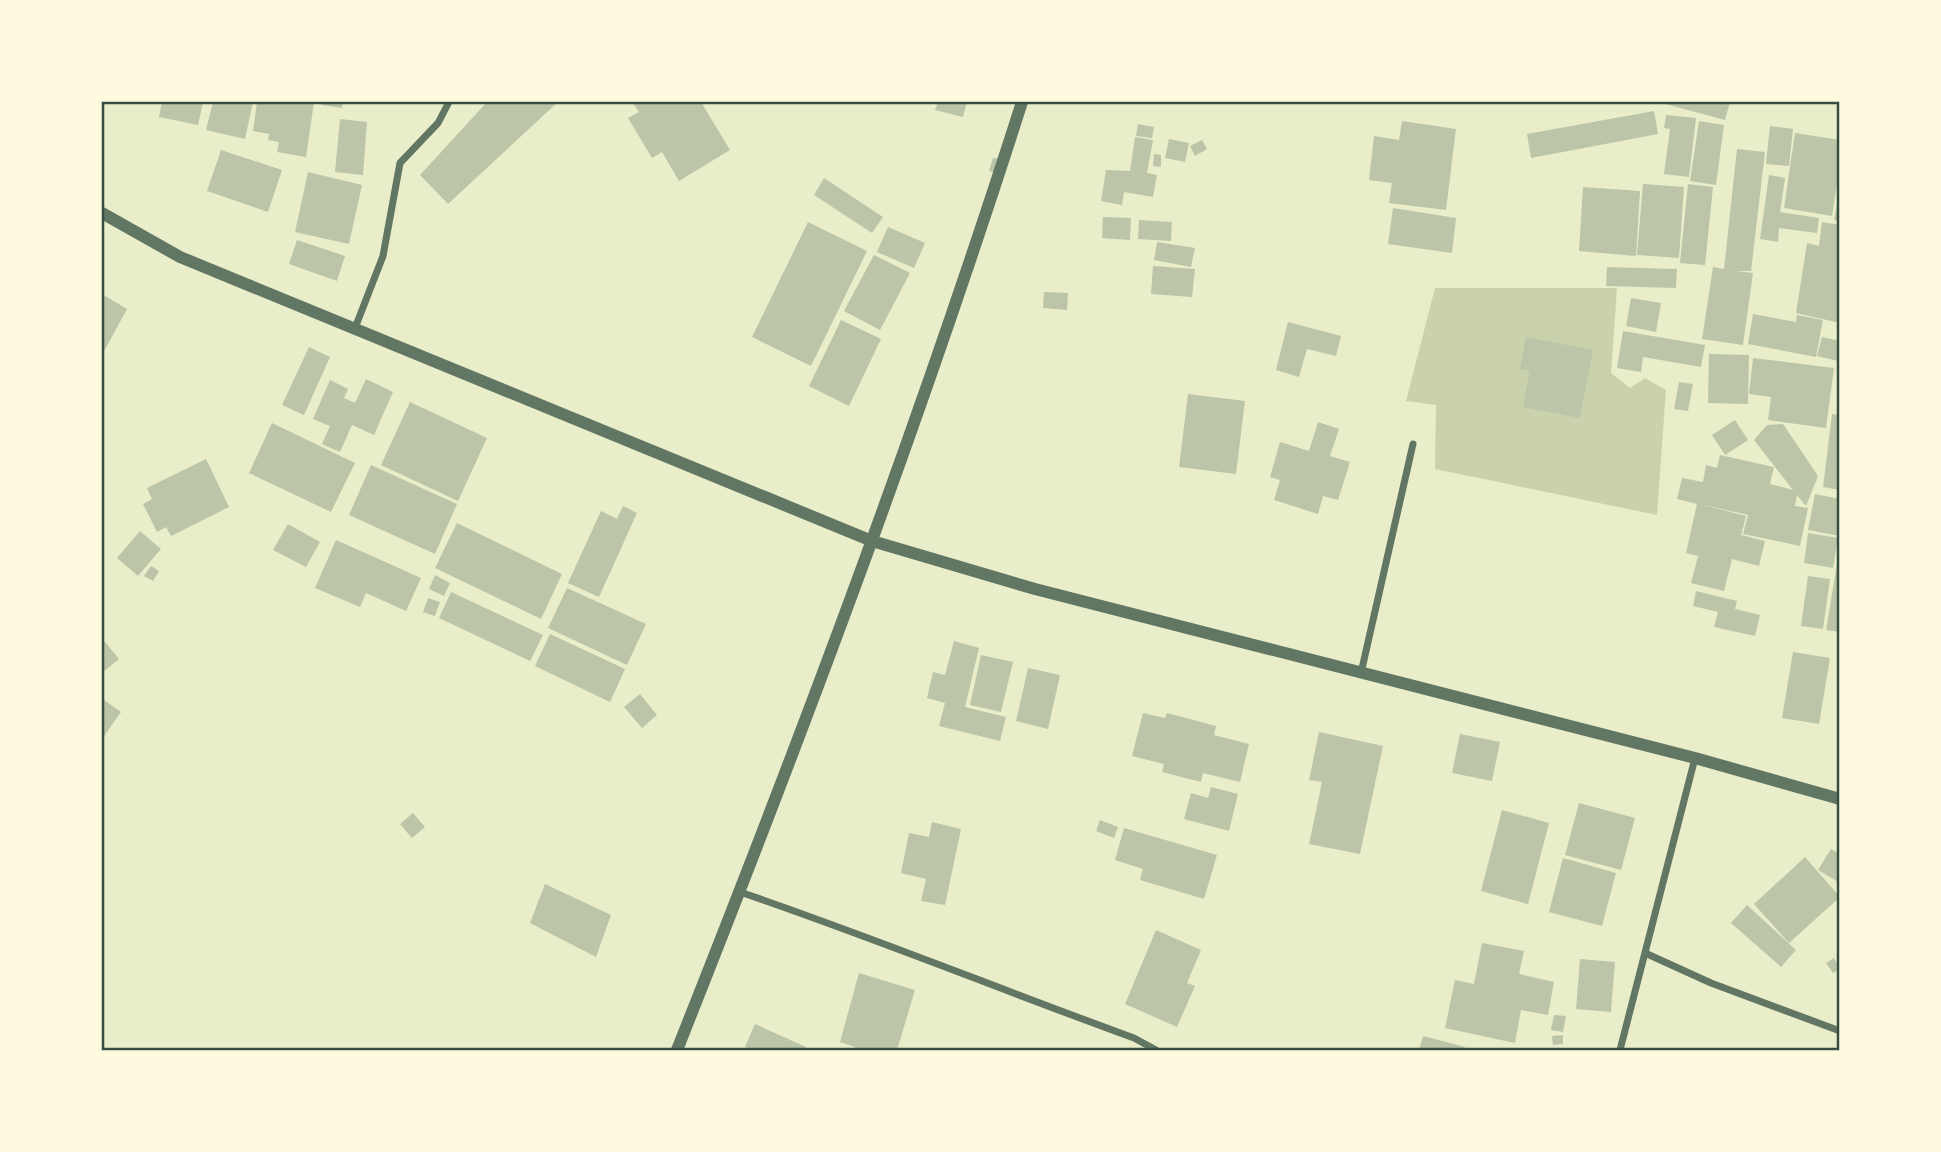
<svg xmlns="http://www.w3.org/2000/svg" width="1941" height="1152" viewBox="0 0 1941 1152" font-family="'PT Serif',serif">
  <style>
    .green { fill: #cad2ad }
    .building { fill: #bcc5a7 }
    .lines { fill: none; stroke-linecap: round; stroke-linejoin: round }
    .minor { stroke: #617663; stroke-width: 7 }
    .tertiary { stroke: #617663; stroke-width: 12 }
    .neatline { fill: none; stroke: #344e41; stroke-width: 2.5 }
  </style>
  <rect width="100%" height="100%" fill="#e9edc9"/>
  <path class="green" d="M1435,288H1617L1611,373L1630,388L1645,378L1666,390L1657,515L1435,469L1436,405L1406,401Z"/>
  <path class="building" d="M162,102H203L198,125L159,117Z
    M213,102H253L245,139L206,130Z
    M257,102H314L306,157L277,152L279,142L268,140L269,134L253,131Z
    M322,102H343L342,108L322,105Z
    M487,102H558L448,204L420,175Z
    M632,102H701L730,150L679,181L662,152L652,158L628,118L639,112Z
    M938,102H967L963,117L935,110Z
    M1658,102H1730L1725,120Z
    M1654,111L1658,134L1531,158L1527,134Z
    M1666,115L1696,118L1689,177L1664,174L1670,129L1664,128Z
    M340,119L367,122L363,175L335,172Z
    M1402,121L1456,129L1446,210L1389,203L1392,183L1369,180L1374,136L1399,140Z
    M1699,121L1724,125L1716,185L1690,181Z
    M1138,124L1154,127L1152,138L1136,136Z
    M1770,126L1793,129L1789,166L1766,164Z
    M1795,133L1840,140V165L1832,216L1784,208Z
    M1135,137L1153,140L1147,173L1157,175L1153,197L1124,192L1122,205L1101,201L1106,170L1130,171Z
    M1169,139L1189,143L1185,162L1165,158Z
    M1202,140L1207,149L1195,156L1190,146Z
    M1737,149L1765,152L1751,271H1736L1753,273L1743,345L1702,339L1713,267L1724,269Z
    M221,150L282,170L268,212L207,191Z
    M1154,154L1161,155V167L1153,166Z
    M993,158L1000,159L997,173L989,171Z
    M308,172L362,185L349,244L295,232Z
    M1769,175L1785,178L1780,212L1819,218L1817,233L1779,228L1778,242L1760,239Z
    M824,178L883,217L872,233L814,195Z
    M1643,184L1684,187L1679,258L1637,255Z
    M1688,184L1713,187L1705,265L1680,263Z
    M1583,187L1640,191L1636,256L1579,251Z
    M1838,199H1840V221L1834,220Z
    M1393,208L1456,218L1452,253L1388,244Z
    M1103,217L1131,218L1130,240L1102,238Z
    M1139,220L1172,222L1171,241L1138,239Z
    M808,222L867,251L811,366L752,337Z
    M1822,222L1840,225V323L1796,313L1807,243L1819,246Z
    M888,227L925,243L914,268L877,252Z
    M297,240L345,256L337,281L289,264Z
    M1157,242L1195,248L1191,267L1154,260Z
    M874,255L910,273L880,330L844,311Z
    M1153,266L1195,269L1192,297L1151,294Z
    M1607,267L1677,269L1676,288L1606,286Z
    M1044,292L1068,293L1067,310L1043,308Z
    M102,294L127,309L102,355Z
    M1631,298L1661,303L1656,332L1626,326Z
    M1753,314L1796,322L1797,315L1823,320L1816,357L1748,344Z
    M841,320L881,339L849,406L809,386Z
    M1288,322L1341,336L1336,356L1307,349L1299,377L1276,370Z
    M1623,331L1705,345L1701,367L1643,357L1641,372L1617,368Z
    M1526,337L1593,350L1580,418L1523,407L1530,371L1520,369Z
    M1822,337L1840,341L1838,361L1817,356Z
    M309,347L330,357L304,415L282,405Z
    M1709,354L1749,355L1748,404L1708,403Z
    M1753,358L1834,368L1826,428L1768,420L1771,397L1749,394Z
    M366,379L393,392L374,435L352,425L340,452L322,444L330,426L313,419L330,380L348,389L344,398L355,403Z
    M1679,382L1693,384L1688,411L1674,409Z
    M1188,394L1245,401L1236,474L1179,467Z
    M410,402L487,438L458,501L381,465Z
    M1832,414L1840,415V490L1823,487Z
    M1735,420L1748,440L1725,455L1712,435Z
    M1318,422L1339,429L1330,456L1350,462L1338,500L1323,496L1318,514L1274,500L1280,480L1270,477L1280,442L1309,451Z
    M272,423L355,463L331,512L249,473Z
    M1783,424L1818,476L1806,506L1797,495L1795,506L1808,508L1800,546L1743,534L1748,515L1700,504L1746,516L1741,535L1765,541L1759,566L1732,559L1724,591L1691,583L1698,556L1686,553L1697,504L1677,499L1682,478L1703,482L1706,465L1717,468L1720,455L1774,467L1770,484L1793,490L1754,440L1767,425Z
    M206,459L229,507L171,536L166,527L157,532L143,504L152,499L147,488Z
    M371,465L457,504L435,554L349,515Z
    M1815,494L1840,499V536L1808,530Z
    M623,506L637,513L599,597L568,583L601,511L617,519Z
    M457,523L562,574L541,619L435,568Z
    M288,524L320,542L306,567L273,550Z
    M140,531L161,549L138,576L117,558Z
    M1808,533L1838,538L1833,568L1804,563Z
    M336,540L421,578L406,611L366,593L360,607L315,588Z
    M1838,558H1840V632L1826,630Z
    M151,566L159,571L153,581L144,576Z
    M435,575L450,583L444,596L429,589Z
    M1808,576L1830,579L1823,629L1801,626Z
    M567,588L646,624L627,665L548,628Z
    M1696,591L1737,601L1735,609L1760,615L1755,636L1714,627L1718,612L1693,606Z
    M451,592L543,635L530,661L439,618Z
    M428,598L440,602L435,616L423,612Z
    M550,634L625,669L610,702L535,666Z
    M102,638L119,659L102,673Z
    M954,641L979,648L965,707L1006,717L1000,741L939,726L945,703L927,698L933,672L945,675Z
    M1793,652L1830,658L1819,724L1782,718Z
    M981,655L1013,662L1001,712L970,705Z
    M1028,668L1060,675L1048,729L1016,721Z
    M640,694L657,715L642,728L624,707Z
    M104,700L121,712L102,739V703Z
    M1143,713L1165,718L1167,713L1216,726L1214,735L1249,744L1240,782L1203,773L1201,782L1162,772L1164,764L1132,756Z
    M1319,732L1383,746L1360,854L1309,844L1322,782L1309,780Z
    M1460,734L1500,742L1492,781L1452,773Z
    M1211,787L1238,794L1229,831L1184,819L1191,793L1208,798Z
    M1579,803L1635,818L1621,870L1565,855Z
    M1502,810L1549,823L1528,904L1481,891Z
    M413,813L425,827L412,838L400,824Z
    M1100,820L1118,827L1114,838L1096,831Z
    M932,822L961,829L945,905L921,901L926,879L901,873L909,833L929,837Z
    M1124,828L1217,855L1204,899L1140,880L1143,869L1115,860Z
    M1831,849L1840,854V883L1818,870Z
    M1805,857L1840,897L1789,943L1754,904Z
    M1563,858L1616,873L1602,926L1549,912Z
    M545,884L611,915L596,957L530,923Z
    M1747,905L1796,950L1781,967L1731,923Z
    M1156,930L1201,950L1187,983L1195,986L1177,1027L1125,1004Z
    M1482,943L1524,951L1519,974L1554,982L1548,1015L1521,1010L1515,1043L1445,1028L1455,980L1474,984Z
    M1834,958L1840,969L1833,973L1826,963Z
    M1580,959L1615,962L1611,1012L1576,1009Z
    M859,973L915,990L897,1050H854L855,1047L840,1042Z
    M1554,1015L1566,1016L1563,1032L1551,1030Z
    M755,1024L806,1047L804,1050H754L745,1047Z
    M1563,1035V1044L1553,1045L1552,1036Z
    M1423,1036L1465,1047L1464,1050H1419Z"/>
  <g class="lines">
    <path class="minor" d="M355,328L383,256L400,163L438,123L449,102
      M1361,673L1413,444
      M740,892C872,937 1002,990 1134,1038L1156,1050
      M1645,953L1711,983L1840,1031
      M1620,1050L1695,758"/>
    <path class="tertiary" d="M102,213L180,257L872,541L1035,589L1695,758L1840,799
      M677,1050C801,738 920,422 1022,102"/>
  </g>
  <rect width="1941" height="1152" fill="none" stroke="#fefae0" stroke-width="206"/>
  <rect x="103" y="103" width="1735" height="946" class="neatline"/>
</svg>
